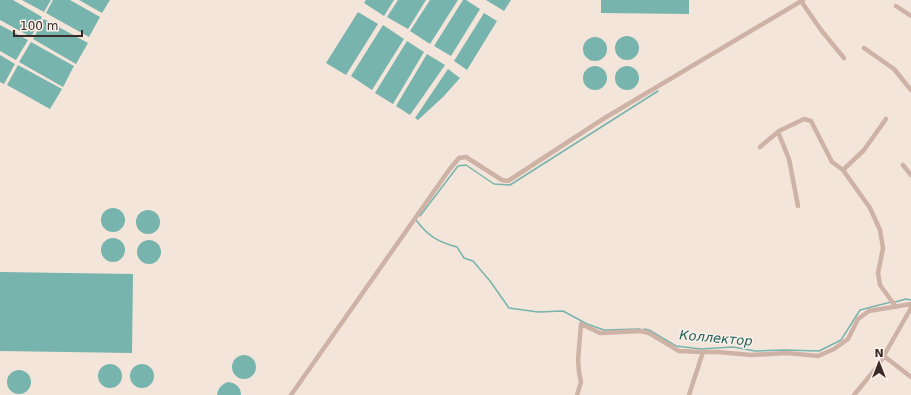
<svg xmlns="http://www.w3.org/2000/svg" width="911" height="395" viewBox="0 0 911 395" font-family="'DejaVu Sans',sans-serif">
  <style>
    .water { fill: #77b4ad }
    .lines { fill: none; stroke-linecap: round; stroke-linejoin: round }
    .stream { stroke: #77b4ad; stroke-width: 1.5 }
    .street { stroke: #ceb2a6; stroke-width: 4.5 }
    .labels { text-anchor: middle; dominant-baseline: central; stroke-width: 3; stroke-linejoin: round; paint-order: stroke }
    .water-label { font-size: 13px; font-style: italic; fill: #195f58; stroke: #fbf0e8 }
  </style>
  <rect width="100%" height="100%" fill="#f4e5db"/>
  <path class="water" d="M0,0H13L42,17L31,37L0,20Z
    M22,0H51L44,12Z
    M53,0H70L100,17L89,37L46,13Z
    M79,0H110L102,13Z
    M366,0H394L384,16L364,3Z
    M398,0H426L408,29L387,17Z
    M430,0H458L430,44L410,31Z
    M463,0H466L480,9L451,56L434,46Z
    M486,0H511L504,11Z
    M601,0H689V14L601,13Z
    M358,12L378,24L346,75L326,63Z
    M484,13L497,21L467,70L454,61Z
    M44,19L88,43L76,64L33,39Z
    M0,25L28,40L16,60L0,51Z
    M383,25L404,39L372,90L351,76Z
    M615 48a12 12 0 1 1 24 0a12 12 0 1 1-24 0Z
    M583 49a12 12 0 1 1 24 0a12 12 0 1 1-24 0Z
    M407,41L424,52L393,104L375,93Z
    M31,42L74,66L63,87L19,62Z
    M427,54L445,65L410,115L396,106Z
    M0,55L15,64L4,84L0,82Z
    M18,65L62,89L50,109L7,85Z
    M615 78a12 12 0 1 1 24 0a12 12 0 1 1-24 0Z
    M583 78a12 12 0 1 1 24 0a12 12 0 1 1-24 0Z
    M448,69L460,78L443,97L418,120L415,118Z
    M101 220a12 12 0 1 1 24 0a12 12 0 1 1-24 0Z
    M136 222a12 12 0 1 1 24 0a12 12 0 1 1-24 0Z
    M101 250a12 12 0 1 1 24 0a12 12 0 1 1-24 0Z
    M137 252a12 12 0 1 1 24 0a12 12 0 1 1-24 0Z
    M0,272L133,274L132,353L0,351Z
    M232 367a12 12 0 1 1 24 0a12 12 0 1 1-24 0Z
    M130 376a12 12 0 1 1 24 0a12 12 0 1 1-24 0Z
    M98 376a12 12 0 1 1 24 0a12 12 0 1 1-24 0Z
    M7 382a12 12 0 1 1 24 0a12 12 0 1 1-24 0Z
    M228,382C236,383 241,387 241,395H217C218,388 222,384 228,382Z"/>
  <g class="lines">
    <path class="stream" d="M420,216L458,166L466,165L494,184L510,185L658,91
      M416,220C428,236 438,242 457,247L464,258L473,261L490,281L509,308L538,312L563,311L587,324L604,330L640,329
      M895,302L906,299L911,300
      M644,329L649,330L676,346L701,349L733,347L755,351L784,350L819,351L841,340L860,310L891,302"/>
    <path class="street" d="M801,1L821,30L844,58
      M896,6L911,16
      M864,48L894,69L911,90
      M778,132L789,159L798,206
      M760,147L779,131L804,119L811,121L832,162L843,170L870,208L880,230L883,248L878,273L880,285L896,307
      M903,165L911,175
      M843,170L864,150L886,119
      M884,356L911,377
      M291,395L449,170L459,158L466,157L502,180L508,181L603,119L803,0
      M577,395L581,382L579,372L578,360L581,324L600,333L641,331L649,333L679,351L703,352H718L751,355L787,353L818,356L834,349L848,339L858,319L869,311L911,304
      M689,395L703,352
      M854,395L878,366L911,308"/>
  </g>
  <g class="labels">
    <g class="water-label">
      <text transform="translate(716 338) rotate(5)">Коллектор</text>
    </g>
  </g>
  <g transform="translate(879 363)" stroke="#fbf0e8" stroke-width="3" paint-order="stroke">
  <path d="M0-3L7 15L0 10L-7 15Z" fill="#392a27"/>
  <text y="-6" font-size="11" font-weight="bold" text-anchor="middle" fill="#392a27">N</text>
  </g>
  <path d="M14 30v6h68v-6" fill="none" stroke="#392a27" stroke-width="2"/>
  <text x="20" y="30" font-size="12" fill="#392a27" stroke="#fbf0e8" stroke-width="3" paint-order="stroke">100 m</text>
</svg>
